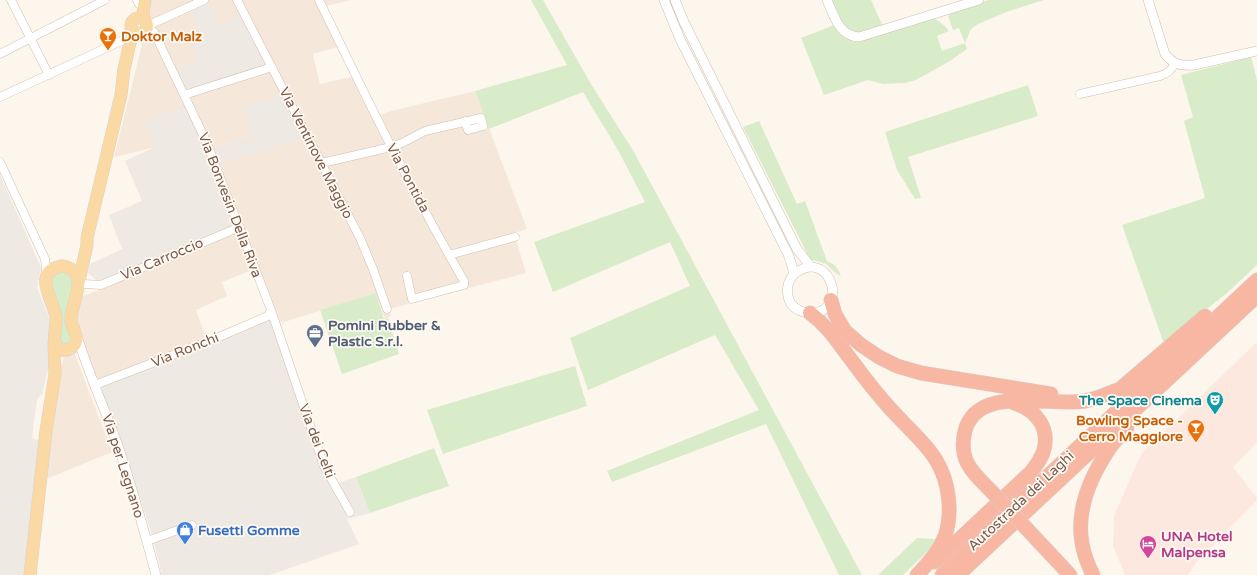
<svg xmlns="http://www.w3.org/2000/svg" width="1257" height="575" viewBox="0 0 1257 575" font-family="'Varela Round',sans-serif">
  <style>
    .residential { fill: #f5e8da; fill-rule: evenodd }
    .commercial { fill: #fde8e0 }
    .industrial { fill: #efe9e4 }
    .green { fill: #d8ecc9 }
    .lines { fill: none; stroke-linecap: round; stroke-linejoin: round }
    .minor-casing { stroke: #d1beb0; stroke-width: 9 }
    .tertiary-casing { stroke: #d1beb0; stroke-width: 10 }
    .primary-casing { stroke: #dad1cd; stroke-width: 13 }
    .motorway-casing { stroke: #dad1cd; stroke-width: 15 }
    .minor { stroke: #fff; stroke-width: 8 }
    .tertiary { stroke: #fff; stroke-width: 9 }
    .primary { stroke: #fbd9a5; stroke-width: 12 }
    .motorway { stroke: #f7b7a3; stroke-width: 14 }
    .motorway-bridge-casing { stroke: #dad1cd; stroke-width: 15; stroke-linecap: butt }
    .motorway-bridge { stroke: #f7b7a3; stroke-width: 14 }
    .labels { text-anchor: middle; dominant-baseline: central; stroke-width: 3.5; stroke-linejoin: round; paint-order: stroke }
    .food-label { font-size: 14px; font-weight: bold; fill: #c56008; stroke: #fffaf3; text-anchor: start }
    .street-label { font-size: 14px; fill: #7a5c4d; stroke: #fffaf3 }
    .service-label { font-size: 14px; font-weight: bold; fill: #4e5e75; stroke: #fffaf3; text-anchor: start }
    .culture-label { font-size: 14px; font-weight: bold; fill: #0d838f; stroke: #fffaf3; text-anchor: end }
    .shop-label { font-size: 14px; font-weight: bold; fill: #366cbe; stroke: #fffaf3; text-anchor: start }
    .hotel-label { font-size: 14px; font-weight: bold; fill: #b23c85; stroke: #fffaf3; text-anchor: start }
  </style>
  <rect width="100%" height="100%" fill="#fdf6ec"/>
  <path class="residential" d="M150,0H350L326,6L345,45L313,54L320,84L360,75L380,115L391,111L475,91L527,229L514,233L526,273L389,309L391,316L385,319L376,293L281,323L276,309L266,314L268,311L252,270L222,282L227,296L196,310L206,338L98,384L77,326L75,311L80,298L85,295L106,288L239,227L214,166L252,135L207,150L156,147L114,157L143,41L144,36L150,28L147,13ZM243,15L184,93L172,69L199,59L202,35Z
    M68,352H74L112,452L44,480L59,374L64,357Z"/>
  <path class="commercial" d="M1257,342V442L1233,467L1257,498V500L1196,563L1188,575H1125L1113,546L1114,516L1141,454L1150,445Z"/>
  <path class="industrial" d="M207,1L219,26L243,15L269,65L184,93L172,69L199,59L190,40L201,34L189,9Z
    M283,95L305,138L214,166L239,227L97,281L88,273L90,264L122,249L109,215L142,201L125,161L155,147L145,122L185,104L207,150L252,135L243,107Z
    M0,175L29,240L41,268L37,288L52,324L53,351L42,394L37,400L32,437L34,439L39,440L24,575H0Z
    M276,309L301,388L320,443L338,483L356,477L370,513L347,519L359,544L270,575H162L151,532L140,498L98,384Z"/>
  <path class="green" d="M531,0H543L591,84L634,152L862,575H839L766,424L612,482L607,471L759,410L715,335L588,390L570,338L690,286L670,242L553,292L534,242L645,202L618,150L583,92L489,129L475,91L567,65Z
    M832,0H871L885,31L933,18C939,21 945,25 949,31L937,36L942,51L965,43L959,28L953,30L948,16L956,9L989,0H1044L1009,11L978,24L971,29L965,43L967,49L950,61L916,80L905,83L883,84L868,80L824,95L801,38L842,22Z
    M1251,57L1257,80V265L1226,294L1188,324L1164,344L1122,225L1205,198L1184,121L1193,117L1181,75Z
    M1028,85L1038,116L908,157L921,198L915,199L897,170L885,132Z
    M759,121L797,204L805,201L827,261C835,264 838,268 841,276L837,274L826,264L810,259L743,127Z
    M58,269L73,275L71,341L64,346L59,344L49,278Z
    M376,293L384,319L388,318L399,354L342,374L320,310Z
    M575,366L587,406L443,454L427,410Z
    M434,448L449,486L370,513L356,477Z
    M917,538L935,539L929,550L903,575H878Z"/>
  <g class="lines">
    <defs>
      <path id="minor" d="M11,0L49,75
        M137,0L139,4
        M237,0L360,238L373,269L387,309
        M319,0C365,95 411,190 464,281V285L412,299L407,276
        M147,26L204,0
        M147,28L154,32L206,141L271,310L324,466L350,512
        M0,54L105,0
        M1080,94L1160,76C1168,73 1171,71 1175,63
        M184,95L272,67
        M0,97L132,36
        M0,162L45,259L46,268V277
        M322,163L391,147L402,143L425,131L481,118L483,126L468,130L465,121
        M449,255L515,237
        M84,284L101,285L240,227
        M95,385L207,342L268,316L271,310
        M147,541L192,525"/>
      <path id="tertiary" d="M664,0L680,39L788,254C790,260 794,268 793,275C793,275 790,280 790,280C786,287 787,297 791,304C796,310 805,314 813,313C851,309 828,245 793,275
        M675,0L684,22L797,249L811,267
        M827,0C834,16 839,36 859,37L979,0
        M1148,0L1165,54C1174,65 1181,66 1194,65L1257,51
        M77,336C88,372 104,407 117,443C132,486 144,530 156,575"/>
      <path id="primary" d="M145,0L143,13L145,21
        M131 26a8 8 0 1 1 16 0a8 8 0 1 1-16 0Z
        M62,266C92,271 71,302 71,320C71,327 78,334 76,341C75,347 68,351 62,350C49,347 57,326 56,317C53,299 31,272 62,266Z
        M78,285L87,245V238L121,95L124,69L133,30
        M30,575L46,431L55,374L54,343"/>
      <path id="motorway" d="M831,300L835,314L845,331L861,345L879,357L897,366L921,373L1051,394
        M810,313C827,326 834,337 846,353C856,366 865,379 876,392C884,402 893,412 902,421C914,434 927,445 936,460C949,481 953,512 945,536C939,551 928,564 917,575
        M995,495C976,475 957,463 965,431C977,384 1051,407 1085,401C1097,399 1109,393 1120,389L1205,316
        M1026,528L1070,575
        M935,562L1031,472C1036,466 1040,460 1043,453C1051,429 1037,410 1014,403
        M942,575L1257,280
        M958,575L1257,296
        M1093,575C1088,565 1084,555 1082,543C1076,510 1091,476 1109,449C1114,441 1121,435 1127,428"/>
    </defs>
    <use href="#minor" class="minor-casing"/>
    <use href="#tertiary" class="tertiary-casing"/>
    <use href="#primary" class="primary-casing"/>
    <use href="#motorway" class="motorway-casing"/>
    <use href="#minor" class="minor"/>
    <use href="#tertiary" class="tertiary"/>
    <use href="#primary" class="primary"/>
    <use href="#motorway" class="motorway"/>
    <defs>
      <path id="motorway-bridge" d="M995,495L1026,528"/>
    </defs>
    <use href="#motorway-bridge" class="motorway-bridge-casing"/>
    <use href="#motorway-bridge" class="motorway-bridge"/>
  </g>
  <defs>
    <symbol id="bar-pin" viewBox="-11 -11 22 30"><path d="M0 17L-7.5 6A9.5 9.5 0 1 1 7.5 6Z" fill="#e8710a" stroke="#fffaf3"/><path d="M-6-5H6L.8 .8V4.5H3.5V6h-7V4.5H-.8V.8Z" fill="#fff"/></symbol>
    <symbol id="office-pin" viewBox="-11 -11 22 30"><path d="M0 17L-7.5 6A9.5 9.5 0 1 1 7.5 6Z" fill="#5c6f8a" stroke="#fffaf3"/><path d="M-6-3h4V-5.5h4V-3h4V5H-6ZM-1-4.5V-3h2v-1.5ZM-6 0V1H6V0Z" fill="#fff"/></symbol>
    <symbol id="theatre-pin" viewBox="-11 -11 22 30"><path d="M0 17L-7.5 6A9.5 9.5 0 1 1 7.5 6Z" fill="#0f9aa8" stroke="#fffaf3"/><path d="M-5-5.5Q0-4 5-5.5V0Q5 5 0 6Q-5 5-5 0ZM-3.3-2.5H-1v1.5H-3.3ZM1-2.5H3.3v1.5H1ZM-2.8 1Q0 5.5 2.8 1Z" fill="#fff"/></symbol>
    <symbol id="shop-pin" viewBox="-11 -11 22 30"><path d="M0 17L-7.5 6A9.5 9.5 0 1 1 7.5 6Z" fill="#3f7fe0" stroke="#fffaf3"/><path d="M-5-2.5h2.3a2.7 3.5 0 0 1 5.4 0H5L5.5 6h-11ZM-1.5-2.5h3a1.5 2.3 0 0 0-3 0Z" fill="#fff"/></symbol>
    <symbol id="hotel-pin" viewBox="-11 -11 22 30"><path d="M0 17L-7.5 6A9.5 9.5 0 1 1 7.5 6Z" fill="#d1479c" stroke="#fffaf3"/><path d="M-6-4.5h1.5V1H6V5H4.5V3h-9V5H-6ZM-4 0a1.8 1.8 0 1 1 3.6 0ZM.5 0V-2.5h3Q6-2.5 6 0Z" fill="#fff"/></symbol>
  </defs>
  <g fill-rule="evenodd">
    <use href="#bar-pin" x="98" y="26" width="20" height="27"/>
    <use href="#office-pin" x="305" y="323" width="20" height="27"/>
    <use href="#theatre-pin" x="1205" y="390" width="20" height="27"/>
    <use href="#bar-pin" x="1186" y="418" width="20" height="27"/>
    <use href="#shop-pin" x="175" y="520" width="20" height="27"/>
    <use href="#hotel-pin" x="1138" y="534" width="20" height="27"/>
  </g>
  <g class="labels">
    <g class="food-label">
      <text x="121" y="36">Doktor Malz</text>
      <text x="1183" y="420" text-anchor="end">Bowling Space -<tspan x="1183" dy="16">Cerro Maggiore</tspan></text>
    </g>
    <g class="street-label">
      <text transform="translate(316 153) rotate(63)">Via Ventinove Maggio</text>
      <text transform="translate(408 178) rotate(62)">Via Pontida</text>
      <text transform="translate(230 205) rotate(69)">Via Bonvesin Della Riva</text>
      <text transform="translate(162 259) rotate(-23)">Via Carroccio</text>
      <text transform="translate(185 350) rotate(-22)">Via Ronchi</text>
      <text transform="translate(317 441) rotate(69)">Via dei Celti</text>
      <text transform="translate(123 466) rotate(72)">Via per Legnano</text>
      <text transform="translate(1021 501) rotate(-43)">Autostrada dei Laghi</text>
    </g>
    <g class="service-label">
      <text x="328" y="325">Pomini Rubber &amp;<tspan x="328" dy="16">Plastic S.r.l.</tspan></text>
    </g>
    <g class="culture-label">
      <text x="1202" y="400">The Space Cinema</text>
    </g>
    <g class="shop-label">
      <text x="198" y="530">Fusetti Gomme</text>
    </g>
    <g class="hotel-label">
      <text x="1161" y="536">UNA Hotel<tspan x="1161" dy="16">Malpensa</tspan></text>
    </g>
  </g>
</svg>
